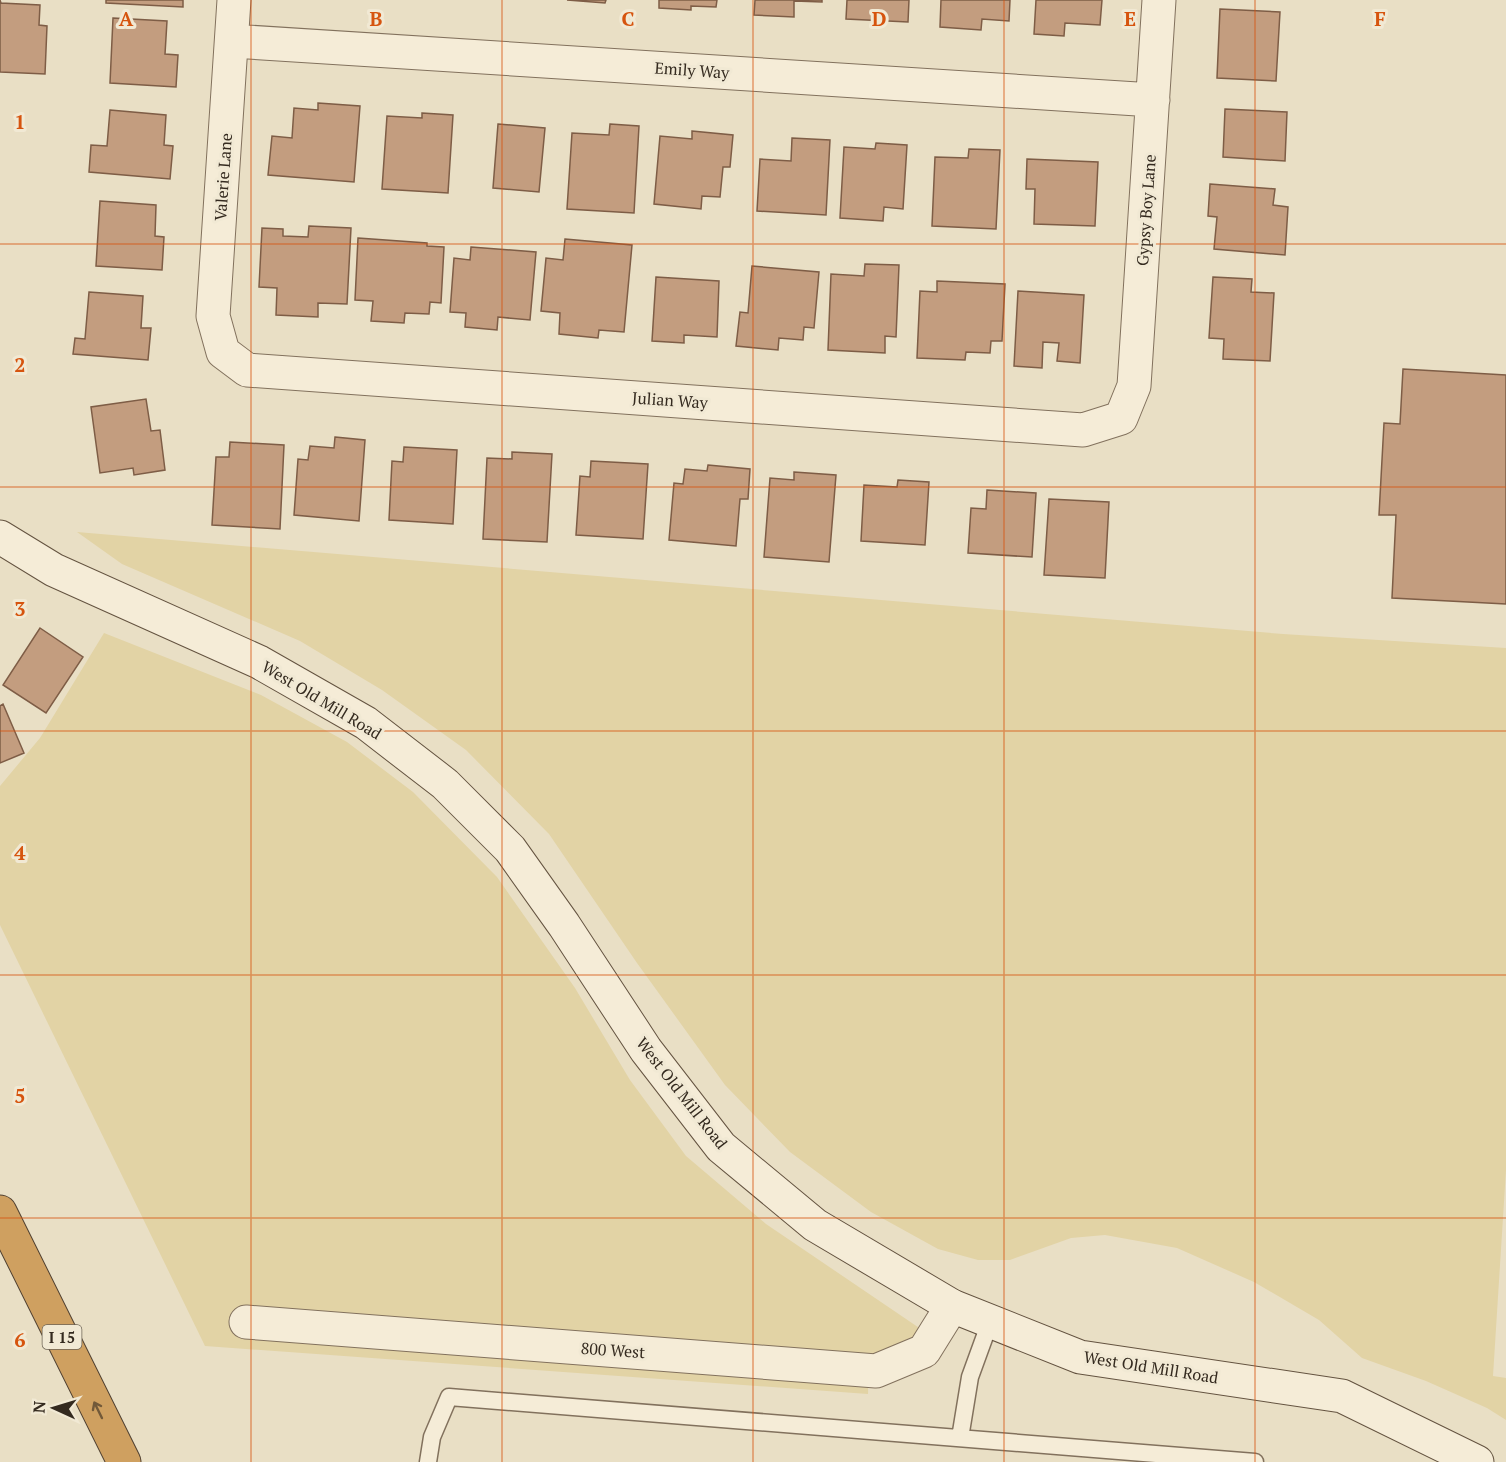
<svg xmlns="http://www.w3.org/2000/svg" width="1506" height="1462" viewBox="0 0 1506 1462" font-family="'PT Serif',serif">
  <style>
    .sand { fill: #e2d3a5 }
    .building { fill: #c39d7f; stroke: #7e5d46; stroke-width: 1.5 }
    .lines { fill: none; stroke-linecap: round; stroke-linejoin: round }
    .lane-casing { stroke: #82715d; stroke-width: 19 }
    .street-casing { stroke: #82715d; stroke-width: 35 }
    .secondary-casing { stroke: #645340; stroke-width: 35 }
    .highway-casing { stroke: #504031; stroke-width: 35 }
    .lane { stroke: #f5ecd7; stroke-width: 16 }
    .street { stroke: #f5ecd7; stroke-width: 33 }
    .secondary { stroke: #f5ecd7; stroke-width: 33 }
    .highway { stroke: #cfa060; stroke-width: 33 }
    .oneway { stroke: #725939 }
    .grid { fill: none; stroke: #d6540e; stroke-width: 1.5; stroke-opacity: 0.55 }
    .labels { text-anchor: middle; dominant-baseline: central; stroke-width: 6; stroke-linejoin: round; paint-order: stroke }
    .shield { fill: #f1e9d4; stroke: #6d6355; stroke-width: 1.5 }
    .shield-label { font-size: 15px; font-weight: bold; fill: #342a1f }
    .street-label { font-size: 16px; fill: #342a1f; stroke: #f1e9d4 }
    .grid-label { font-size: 20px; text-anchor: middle; font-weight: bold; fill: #d6540e; stroke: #f1e9d4; stroke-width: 6; stroke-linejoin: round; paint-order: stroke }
  </style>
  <rect width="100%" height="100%" fill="#e9dfc5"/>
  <path class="sand" d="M77,532L1283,634L1506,648V1170L1493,1376L1506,1378V1420L1487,1408L1426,1381L1362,1358L1319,1320L1254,1282L1177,1248L1105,1235L1071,1238L1010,1260H978L938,1249L871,1212L790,1152L725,1085L637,963L549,834L466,750L382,690L300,641L122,564Z
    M104,633L261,695L347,742L413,792L497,877L575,988L630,1080L686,1156L766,1224L937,1340L869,1361L868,1394L205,1346L0,925V786L40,738Z"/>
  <path class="building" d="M0,0L1,3L40,5L39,25L47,26L45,74L0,72Z
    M106,0H183V7L106,3Z
    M567,0H606L605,3Z
    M659,0H717L716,7L691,6V10L659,8Z
    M755,0H822V2L794,1V17L754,15Z
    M847,0H909L908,22L846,19Z
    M941,0H1010L1009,21L982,19L981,30L940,27Z
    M1036,0H1102L1100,25L1065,23L1064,36L1034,34Z
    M1220,9L1280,12L1276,81L1217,78Z
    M113,18L167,21L165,54L178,55L176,87L110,83Z
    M318,103L360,106L354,182L268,175L272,136L292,138L294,108L318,110Z
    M1225,109L1287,112L1285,161L1223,157Z
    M110,110L166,115L164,145L173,146L170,179L89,172L91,145L107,146Z
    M422,113L453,115L448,193L382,189L387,116L422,118Z
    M498,124L545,128L539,192L493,188Z
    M610,124L639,126L634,213L567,209L572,133L609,135Z
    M692,131L733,135L730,167H723L720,197L702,196L701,209L654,204L660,136L692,139Z
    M792,138L830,140L826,215L757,211L760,159L791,161Z
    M876,143L907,145L903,209L884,207L883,221L840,218L844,147L875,149Z
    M969,149L1000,150L996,229L932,226L935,157L968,158Z
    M1027,159L1098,162L1095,226L1034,224L1035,189H1026Z
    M1210,184L1275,189L1273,205L1288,207L1285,255L1214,249L1217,217L1208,216Z
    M100,201L156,205L155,236L164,237L162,270L96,266Z
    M309,226L351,228L347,304L318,303V317L276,315L277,288L259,287L262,228L283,229V236L308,237Z
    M358,238L427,243V246L444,247L441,303L430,302L429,314L405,313L404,323L371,321L373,301L355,300Z
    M565,239L632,245L624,332L599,330L598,338L559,334L560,313L541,311L546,258L563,260Z
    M471,247L536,252L530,320L498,317L497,330L465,327L466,313L450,312L454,258L470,260Z
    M865,264L899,265L896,337L885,336V353L828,350L831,274L864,276Z
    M752,266L819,272L814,328L804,327L803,340L779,338L778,350L736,346L740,312L748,313Z
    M656,277L719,281L717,337L684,335V343L652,341Z
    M1213,277L1252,279L1251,292L1274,293L1270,361L1223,359L1224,339L1209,338Z
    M937,281L1005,284L1002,341H991L990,353L966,352L965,360L917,358L920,291L937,292Z
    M1018,291L1084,295L1080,363L1057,361L1059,343L1043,342L1042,368L1014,366Z
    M89,292L143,296L141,328H151L148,360L73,354L75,338L85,339Z
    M1403,369L1506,375V604L1392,598L1396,515H1379L1384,423L1400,424Z
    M146,399L151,431L160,430L165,470L134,475L133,468L100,473L91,407Z
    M335,437L365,440L359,521L294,515L298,459L308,460L310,446L334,448Z
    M230,442L284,445L280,529L212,525L216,457H229Z
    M404,447L457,450L453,524L389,520L392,461L403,462Z
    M512,452L552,454L547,542L483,539L487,458L512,459Z
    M591,461L648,464L643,539L576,535L580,476L590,477Z
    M708,465L750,469L748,499H740L736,546L669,540L674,483L683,484L685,469L707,471Z
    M794,472L836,475L829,562L764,557L770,478L794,480Z
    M898,480L929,482L925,545L861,541L864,485L897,487Z
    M987,490L1036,493L1032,557L968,553L971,508L986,509Z
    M1049,499L1109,502L1105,578L1044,575Z
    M40,628L83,657L46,713L3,685Z
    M3,704L24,753L0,763V706Z"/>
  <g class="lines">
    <defs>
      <path id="lane" d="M960,1438L970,1377L990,1322
        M428,1462L432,1437L449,1397L1255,1462"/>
      <path id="street" d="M234,0L213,316L223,352L247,370L1083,430L1121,418L1134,386L1159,0
        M232,41L1153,100
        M246,1322L876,1371L924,1351L952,1306"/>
      <path id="secondary" d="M0,537L54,570L259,662L366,723L445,784L510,849L564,925L646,1050L721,1147L815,1225L952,1306L1080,1357L1342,1396L1477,1462"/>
      <path id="highway" d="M0,1212L124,1462"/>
    </defs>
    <use href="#lane" class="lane-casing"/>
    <use href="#street" class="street-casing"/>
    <use href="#secondary" class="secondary-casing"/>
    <use href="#highway" class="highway-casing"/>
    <use href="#lane" class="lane"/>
    <use href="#street" class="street"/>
    <use href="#secondary" class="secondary"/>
    <use href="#highway" class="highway"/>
  </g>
  <defs><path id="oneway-shaft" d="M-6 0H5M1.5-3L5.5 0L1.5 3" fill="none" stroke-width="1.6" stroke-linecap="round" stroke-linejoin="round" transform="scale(1.5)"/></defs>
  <use class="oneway" href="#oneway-shaft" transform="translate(98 1410) rotate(-116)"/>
  <path class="grid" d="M251,0V1462M502,0V1462M753,0V1462M1004,0V1462M1255,0V1462M0,244H1506M0,487H1506M0,731H1506M0,975H1506M0,1218H1506"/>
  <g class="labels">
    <rect class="shield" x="42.5" y="1325" width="39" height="24" rx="4.5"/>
    <g class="shield-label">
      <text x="62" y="1337">I 15</text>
    </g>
    <g class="street-label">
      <text transform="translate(692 70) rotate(4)">Emily Way</text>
      <text transform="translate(223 177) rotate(-86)">Valerie Lane</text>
      <text transform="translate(1146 210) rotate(-86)">Gypsy Boy Lane</text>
      <text transform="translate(670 400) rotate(4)">Julian Way</text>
      <text transform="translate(322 700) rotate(31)">West Old Mill Road</text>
      <text transform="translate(682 1093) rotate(52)">West Old Mill Road</text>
      <text transform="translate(613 1350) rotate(4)">800 West</text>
      <text transform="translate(1151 1367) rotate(9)">West Old Mill Road</text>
    </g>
  </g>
  <g class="grid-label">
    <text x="126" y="26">A</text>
    <text x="376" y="26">B</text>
    <text x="628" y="26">C</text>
    <text x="879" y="26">D</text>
    <text x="1130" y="26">E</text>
    <text x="1380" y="26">F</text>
    <text x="20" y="129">1</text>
    <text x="20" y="372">2</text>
    <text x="20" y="616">3</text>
    <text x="20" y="860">4</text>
    <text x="20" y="1103">5</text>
    <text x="20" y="1347">6</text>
  </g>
  <g transform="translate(54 1408) rotate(274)" stroke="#f1e9d4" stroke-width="4.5" paint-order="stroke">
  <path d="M0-4.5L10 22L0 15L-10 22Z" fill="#342a1f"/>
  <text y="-9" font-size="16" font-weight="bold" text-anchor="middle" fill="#342a1f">N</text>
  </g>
</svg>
